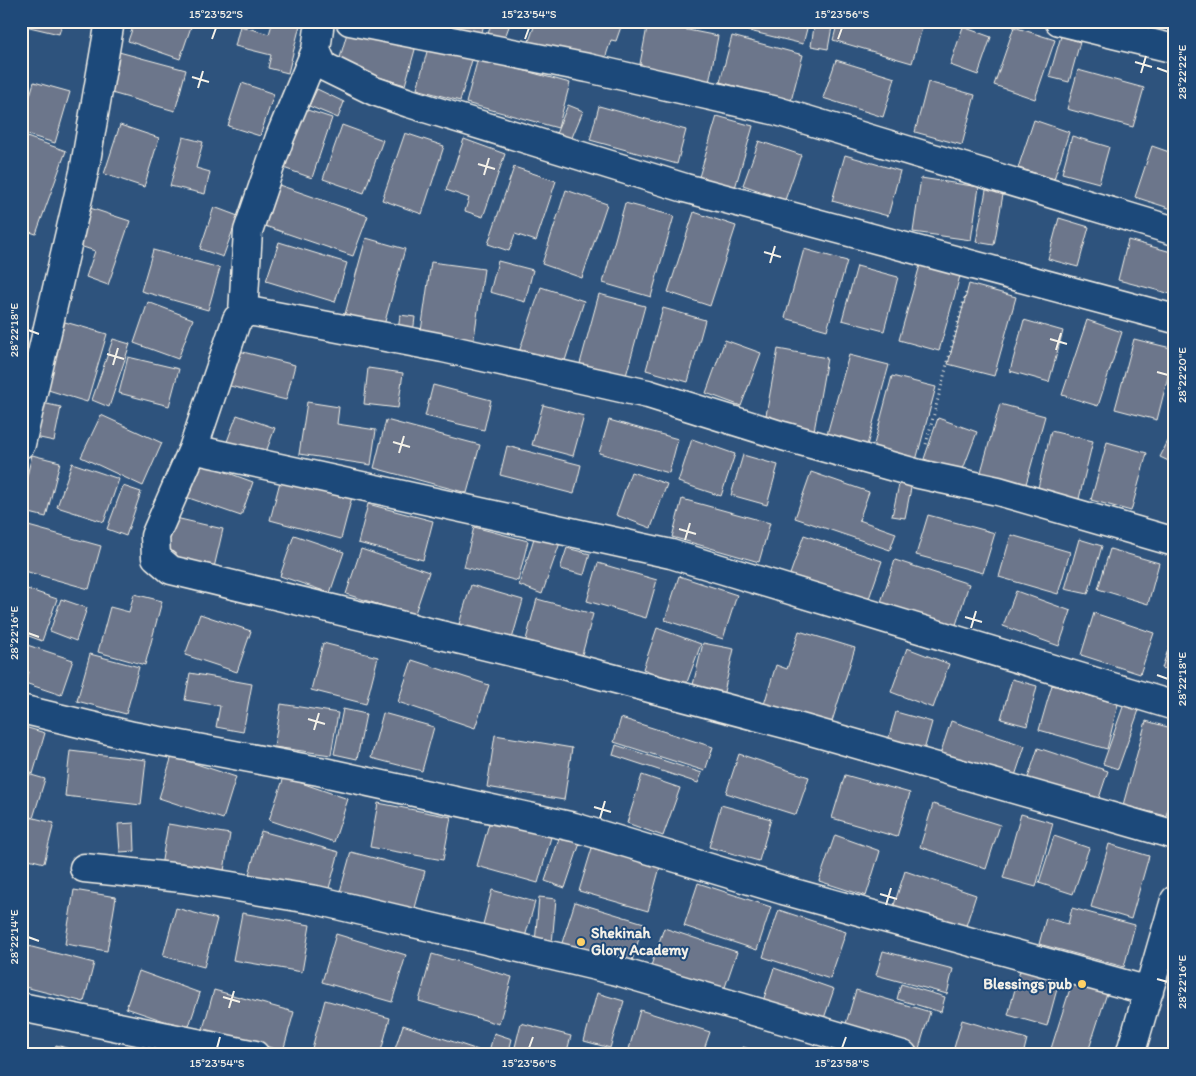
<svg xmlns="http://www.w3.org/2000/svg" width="1196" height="1076" viewBox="0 0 1196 1076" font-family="Itim,sans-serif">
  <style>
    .building { fill: #6c768b; stroke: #f4f1e8 }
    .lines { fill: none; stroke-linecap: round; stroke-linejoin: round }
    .street-casing { stroke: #f4f1e8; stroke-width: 31 }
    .path { stroke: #f4f1e8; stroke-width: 3; stroke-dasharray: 1 4; stroke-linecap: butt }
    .street { stroke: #1f4a7a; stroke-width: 28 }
    .ticks { fill: none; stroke: #f4f1e8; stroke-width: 2 }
    .poi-dot { fill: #ffd166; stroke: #1f4a7a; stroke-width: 2 }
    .labels { text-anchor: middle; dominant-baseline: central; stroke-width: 4; stroke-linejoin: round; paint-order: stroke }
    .poi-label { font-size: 15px; font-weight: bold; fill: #f4f1e8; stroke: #1f4a7a; text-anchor: start }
    .neatline { fill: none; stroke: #f4f1e8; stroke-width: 2 }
    .ticks-label { font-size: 12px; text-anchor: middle; fill: #f4f1e8 }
  </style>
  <rect width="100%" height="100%" fill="#2e537d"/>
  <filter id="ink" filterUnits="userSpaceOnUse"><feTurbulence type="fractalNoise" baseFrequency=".02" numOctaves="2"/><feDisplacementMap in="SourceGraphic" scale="10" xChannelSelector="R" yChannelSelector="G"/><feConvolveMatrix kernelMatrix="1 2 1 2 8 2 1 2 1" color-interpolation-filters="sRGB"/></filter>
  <g filter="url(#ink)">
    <path class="building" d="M21,21H63L59,34L21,25Z
      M135,21H193L180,59L128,41Z
      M273,21L300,25L288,73L268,68L271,55L235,46L240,26L269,34Z
      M439,21H485L481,35L439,23Z
      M492,21H511L504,40L488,34Z
      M536,21H623L616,41L611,40L602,68L528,44Z
      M739,21H809L803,44L737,28Z
      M815,21H833L828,49L811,46Z
      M838,21H924L912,63L833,40Z
      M648,22L718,36L709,83L639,69Z
      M349,26L416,46L405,85L338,65Z
      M963,27L991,37L978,75L950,65Z
      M1014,27L1055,40L1035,99L994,85Z
      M732,36L803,55L791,101L720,82Z
      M1061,36L1080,42L1069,82L1049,77Z
      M428,48L472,60L460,101L417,89Z
      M119,52L186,70L175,111L108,92Z
      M478,58L570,83L558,128L466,103Z
      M836,60L895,78L883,117L823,98Z
      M1078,70L1144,88L1133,127L1067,109Z
      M34,82L70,92L55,143L21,133V125Z
      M928,82L975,95L962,145L915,132Z
      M242,83L274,94L260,136L228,126Z
      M317,89L344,102L338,118L309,106Z
      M568,105L583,111L568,147L553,141Z
      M295,106L332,118L312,178L275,165Z
      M599,106L686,130L677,164L590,140Z
      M717,116L753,126L735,188L699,177Z
      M1034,120L1069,132L1054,179L1018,168Z
      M120,125L159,138L144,187L104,174Z
      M342,125L383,140L364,193L323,179Z
      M405,133L444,146L422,214L382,200Z
      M24,136L66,151L36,234L21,229V144Z
      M1072,136L1109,147L1099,183L1062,173Z
      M183,137L203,142L196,168L210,172L205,194L170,186Z
      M464,139L505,154L483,217L465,211L469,198L446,190Z
      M759,141L801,155L785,200L743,185Z
      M1152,146L1175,154V210L1135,197Z
      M845,155L900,171L888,216L832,201Z
      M514,167L556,181L536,241L515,234L509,251L488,244Z
      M921,178L979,187L971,240L913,232Z
      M279,185L368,216L353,256L265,226Z
      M987,185L1004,189L994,245L976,242Z
      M566,190L607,204L582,278L542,264Z
      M625,203L674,216L651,297L603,283Z
      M87,207L130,221L108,285L86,277L95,251L74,244Z
      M214,207L238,216L223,257L200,249Z
      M694,212L736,226L710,306L668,292Z
      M1059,218L1089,227L1078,267L1048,259Z
      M366,238L405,249L384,325L345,314Z
      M1128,240L1175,253V295L1118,280Z
      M279,242L347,263L335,302L266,281Z
      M804,249L847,261L827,330L785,318Z
      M153,250L220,268L208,310L141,291Z
      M498,261L533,270L525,302L490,292Z
      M431,262L484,269L472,352L419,345Z
      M920,265L960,276L939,351L899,340Z
      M857,266L898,277L884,331L842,320Z
      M969,284L1016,297L994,376L948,364Z
      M541,287L584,301L563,367L519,352Z
      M599,294L645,306L624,383L578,371Z
      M148,302L193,319L178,359L134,343Z
      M663,308L705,320L688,382L646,370Z
      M400,315L415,317L412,342L397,340Z
      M1024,320L1063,331L1049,382L1010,371Z
      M1087,320L1122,332L1098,406L1062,395Z
      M65,322L107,334L87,402L45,389Z
      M113,339L130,344L109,407L92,400Z
      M1134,339L1175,349L1157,420L1115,409Z
      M725,340L761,353L741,406L706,393Z
      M778,349L827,358L814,431L765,421Z
      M235,350L295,365L286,400L226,385Z
      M849,355L889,365L866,449L826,438Z
      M128,357L179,369L169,406L119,393Z
      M368,368L403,373L398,408L364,404Z
      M892,376L936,387L915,464L872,452Z
      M433,385L491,400L484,430L425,416Z
      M307,402L339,407L337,424L376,430L371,465L299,454Z
      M42,403L61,407L54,441L35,437Z
      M1000,404L1045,416L1024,491L979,479Z
      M543,405L584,416L573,456L532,445Z
      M101,415L162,443L143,486L81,457Z
      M237,415L275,428L263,460L225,447Z
      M938,418L977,432L962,472L924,459Z
      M386,420L480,445L467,493L374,468Z
      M609,420L678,439L669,473L599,453Z
      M1051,431L1093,441L1076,511L1035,501Z
      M1170,437L1175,439V464L1160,457Z
      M692,439L735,454L721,496L678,482Z
      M1107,442L1147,453L1131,511L1091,500Z
      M507,446L581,465L574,494L500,475Z
      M32,455L60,462L46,517L21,511V501Z
      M743,455L778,465L767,505L731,495Z
      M196,461L253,482L241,516L183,496Z
      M72,463L119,479L104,522L57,507Z
      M631,472L667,484L651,528L616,515Z
      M811,472L869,492L859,520L896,533L890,550L795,518Z
      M281,478L352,497L341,539L270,520Z
      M900,480L912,483L905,518L892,516Z
      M123,486L141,492L126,536L107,529Z
      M682,499L770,523L759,562L672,537Z
      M368,504L433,521L423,560L358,543Z
      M928,515L995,533L983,573L916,555Z
      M167,516L223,529L213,572L156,559Z
      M21,524L101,546L89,589L21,570Z
      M474,527L528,541L518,581L464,567Z
      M536,532L561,540L542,594L519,585Z
      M294,535L344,552L330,593L280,576Z
      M804,535L882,561L866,607L788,580Z
      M1011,535L1070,552L1058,594L999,577Z
      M1079,539L1102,546L1088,594L1065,589Z
      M567,548L590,554L584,575L560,569Z
      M361,549L429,572L414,616L346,594Z
      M1110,549L1159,563L1148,604L1098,589Z
      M895,560L969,584L955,628L881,602Z
      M598,563L657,580L646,618L587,601Z
      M679,576L737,595L723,639L665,620Z
      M471,585L523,600L512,639L459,624Z
      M21,587L57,599L42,641L21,633Z
      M1016,591L1071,611L1059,646L1003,626Z
      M134,594L162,601L145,665L98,652L110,607L129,612Z
      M61,599L87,608L76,641L50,631Z
      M537,599L593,614L580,662L524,647Z
      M1094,613L1154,633L1140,674L1081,655Z
      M200,614L251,631L237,672L185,655Z
      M657,628L701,644L686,685L643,669Z
      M1175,629V672L1162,668Z
      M799,631L855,648L829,731L762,711L776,665L787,669Z
      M21,643L73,660L61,695L25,683L29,672L21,669Z
      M323,643L378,657L366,704L311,690Z
      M703,643L734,649L723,696L692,689Z
      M907,648L949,664L933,708L891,692Z
      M90,654L139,667L126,714L77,701Z
      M412,660L489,685L475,728L398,702Z
      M190,673L252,684L243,732L216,727L220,706L185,700Z
      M1012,679L1037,686L1027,726L1001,719Z
      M1052,685L1118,704L1107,749L1039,730Z
      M281,704L338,713L331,755L274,747Z
      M1124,704L1139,710L1118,769L1103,764Z
      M343,709L366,714L357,759L334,754Z
      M896,712L932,722L919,768L883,758Z
      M383,713L434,727L422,771L371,758Z
      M621,718L713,747L705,771L614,742Z
      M951,721L1025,746L1011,788L937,764Z
      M1146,721L1175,729V786L1166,816L1123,805Z
      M21,726L45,733L33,774L21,770Z
      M495,735L572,748L564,800L487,787Z
      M616,745L702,773L698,783L613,755Z
      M1038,748L1108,771L1095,810L1025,787Z
      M70,751L146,760L141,805L65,796Z
      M739,754L809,777L796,815L726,793Z
      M172,756L236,777L223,819L159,798Z
      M21,772L45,779L33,818L21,814Z
      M642,775L680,788L663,836L627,823Z
      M845,775L910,793L897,837L832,818Z
      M284,777L348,799L334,842L269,820Z
      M378,803L451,817L443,860L370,847Z
      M933,804L1000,825L986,869L920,847Z
      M721,805L771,819L759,861L709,847Z
      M1021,814L1053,823L1036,887L1003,878Z
      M30,817L54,823L44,863L21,857Z
      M490,820L551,837L538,883L477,866Z
      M134,823L135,851L120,852L118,824Z
      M168,824L230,834L222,883L160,872Z
      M261,831L339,852L326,899L248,878Z
      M835,835L880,851L866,896L819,881Z
      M560,836L580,843L565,888L545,881Z
      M1054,836L1089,848L1073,894L1039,883Z
      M1109,844L1149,856L1131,919L1091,907Z
      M592,848L660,867L648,911L579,891Z
      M351,852L425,871L412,919L338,899Z
      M905,871L976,895L964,932L893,908Z
      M698,883L771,907L757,950L684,926Z
      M74,890L116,897L107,951L65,944Z
      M492,890L535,902L523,944L481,932Z
      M539,897L556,899L552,944L535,943Z
      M575,902L644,923L629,970L560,949Z
      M176,908L217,919L204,967L163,956Z
      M1072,908L1135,925L1124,967L1039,944L1046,918L1068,924Z
      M779,910L846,932L830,979L763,957Z
      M242,913L310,925L302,972L233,960Z
      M664,928L737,952L723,993L645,983Z
      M336,934L406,955L392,1002L322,982Z
      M28,946L94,963L84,1002L21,986V972Z
      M883,951L953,969L947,994L876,975Z
      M432,954L512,977L499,1024L419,1001Z
      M1021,967L1060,978L1047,1026L1008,1015Z
      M774,968L834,989L818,1036L758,1016Z
      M139,971L200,993L188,1029L126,1008Z
      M1074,976L1109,987L1087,1055H1049Z
      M901,984L945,997L941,1012L897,999Z
      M1175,985V1009L1167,1007Z
      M214,990L294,1012L283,1051L203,1029Z
      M856,990L930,1012L917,1055H905L842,1037Z
      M597,993L624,1001L610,1048L584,1041Z
      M325,1000L390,1018L380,1055H323L311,1052Z
      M640,1010L710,1032L702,1055H647L629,1049Z
      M962,1020L1027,1039L1023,1055H952Z
      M521,1023L571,1036L566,1055H513Z
      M403,1025L478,1050L477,1055H393Z
      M494,1033L512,1039L508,1055H488Z
      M56,1045L91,1055H53Z
      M743,1047L770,1055H741Z"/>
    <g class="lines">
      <defs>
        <path id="street" d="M320,21L316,50L323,66L374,91L409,103L685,188L1175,319
          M350,21L588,68L777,111L1175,231
          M1059,21L1175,49
          M243,313L248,231L280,137L316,50
          M21,444L84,172L110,21
          M193,449L671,554L1175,706
          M1175,542L998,491L919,474L783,436L648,394L443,348L249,311L237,319L193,449L155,536L156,557L171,570L536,658L797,727L1175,835
          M21,709L133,736L319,771L574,827L783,890L1149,991
          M84,868L182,878L316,900L617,971L903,1055
          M21,1007L255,1055
          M1130,1055L1175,900"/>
      </defs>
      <use href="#street" class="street-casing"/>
      <path class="path" d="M926,444L966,293"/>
      <use href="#street" class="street"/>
    </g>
  </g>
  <path class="ticks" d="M212,39L216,28M525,39L529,28M838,39L842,28M1135,62L1152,67M1157,68L1168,72M1141,73L1146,56M192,77L209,82M198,88L203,71M478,164L495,169M484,175L489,158M764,252L781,257M770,263L775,246M28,330L39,334M1050,339L1067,344M1056,350L1061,333M107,354L124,359M113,365L118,348M1157,372L1168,375M393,442L410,447M399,453L404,436M679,529L696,534M685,540L690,523M965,617L982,622M971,628L976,611M28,633L39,637M1157,675L1168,679M308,719L325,724M314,730L319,713M594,807L611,812M600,818L605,801M880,894L897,899M886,905L891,888M28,937L39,941M1157,979L1168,982M223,997L240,1002M229,1008L234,991M217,1048L220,1037M529,1048L533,1037M842,1048L846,1037"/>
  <g class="poi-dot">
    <circle cx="581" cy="942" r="5"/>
    <circle cx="1082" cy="984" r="5"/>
  </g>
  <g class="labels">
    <g class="poi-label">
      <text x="591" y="933">Shekinah<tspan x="591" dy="17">Glory Academy</tspan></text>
      <text x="1072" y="984" text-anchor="end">Blessings pub</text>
    </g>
  </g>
  <rect width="1196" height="1076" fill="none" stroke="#1f4a7a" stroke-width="55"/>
  <rect x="28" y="28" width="1140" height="1020" class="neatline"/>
  <g class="ticks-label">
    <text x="216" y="18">15°23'52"S</text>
    <text x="529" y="18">15°23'54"S</text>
    <text x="842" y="18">15°23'56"S</text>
    <text transform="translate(1182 72) rotate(-90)" y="4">28°22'22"E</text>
    <text transform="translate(14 330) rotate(-90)" y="4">28°22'18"E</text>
    <text transform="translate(1182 375) rotate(-90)" y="4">28°22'20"E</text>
    <text transform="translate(14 633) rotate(-90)" y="4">28°22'16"E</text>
    <text transform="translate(1182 679) rotate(-90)" y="4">28°22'18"E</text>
    <text transform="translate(14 937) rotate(-90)" y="4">28°22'14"E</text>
    <text transform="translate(1182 982) rotate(-90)" y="4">28°22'16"E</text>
    <text x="217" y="1067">15°23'54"S</text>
    <text x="529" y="1067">15°23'56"S</text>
    <text x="842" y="1067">15°23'58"S</text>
  </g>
</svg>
